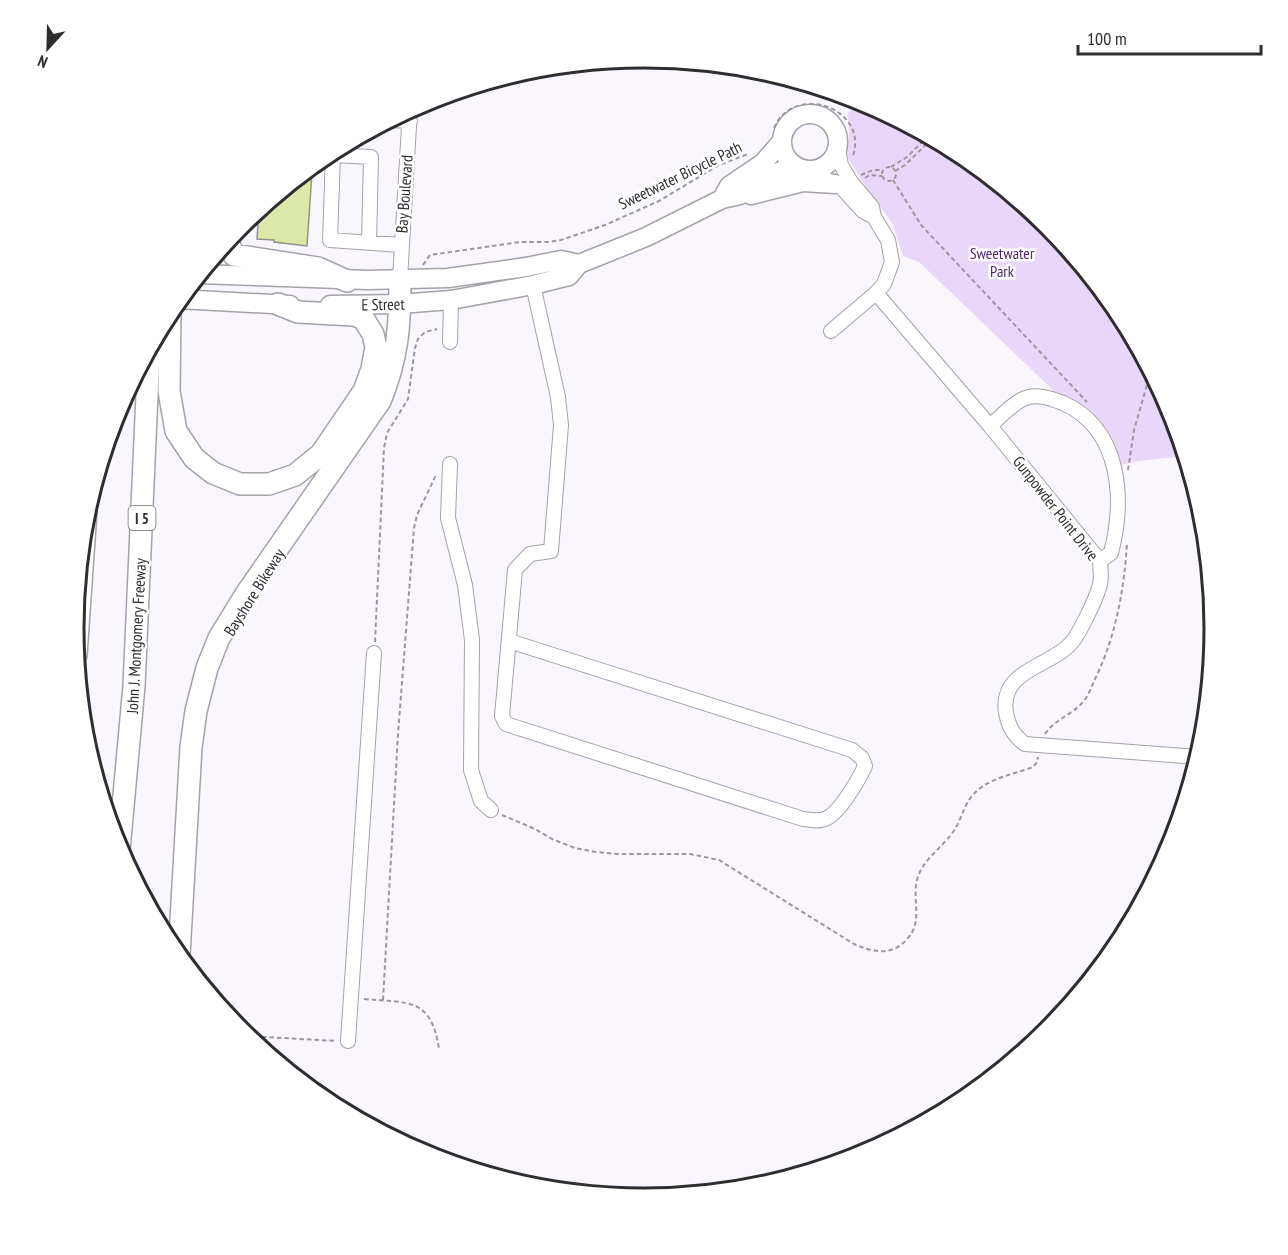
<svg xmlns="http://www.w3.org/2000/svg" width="1288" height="1255" viewBox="0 0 1288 1255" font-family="'PT Sans Narrow',sans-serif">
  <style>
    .green { fill: #e9d7f9 }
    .building { fill: #dbe8a7; stroke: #91938c; stroke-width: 1.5 }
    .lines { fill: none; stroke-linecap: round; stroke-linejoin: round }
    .minor-casing { stroke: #a5a1a8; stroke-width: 16 }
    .major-casing { stroke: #a5a1a8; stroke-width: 21 }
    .highway-casing { stroke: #a5a1a8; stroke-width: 24 }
    .path { stroke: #99979c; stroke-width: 2; stroke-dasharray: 4.5 3; stroke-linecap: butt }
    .minor { stroke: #fff; stroke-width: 14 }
    .major { stroke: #fff; stroke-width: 18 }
    .highway { stroke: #fff; stroke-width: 21 }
    .labels { text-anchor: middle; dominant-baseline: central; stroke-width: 5; stroke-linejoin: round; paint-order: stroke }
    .shield { fill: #fff; stroke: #6d6c6e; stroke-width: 1.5 }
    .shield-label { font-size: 15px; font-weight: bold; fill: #2e2d30 }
    .street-label { font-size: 16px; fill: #2e2d30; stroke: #fff }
    .park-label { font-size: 16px; fill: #51296d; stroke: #fff }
    .rim { fill: none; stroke: #2e2d30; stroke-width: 3 }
  </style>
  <rect width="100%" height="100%" fill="#faf6fe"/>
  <path class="green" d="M862,100L961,153L1048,224L1119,311L1171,409L1185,456L1138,461L1121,465L1053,390L919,262L903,256L892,223L868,190L847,157L849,134L848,113Z"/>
  <path class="building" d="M305,172H312L307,246L274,242V240L257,239L259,209Z"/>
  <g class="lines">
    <defs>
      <path id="minor" d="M389,120L410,121
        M810,170L842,188L863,211L870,215
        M369,243L371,157L333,155L330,240L401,245
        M400,279L410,109
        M876,293L990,426L1100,561C1100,568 1102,577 1100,584C1098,595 1079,635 1071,643C1051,667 999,669 1006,713C1009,727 1013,735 1025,744L1198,757
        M831,331L876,293L884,284L892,262L888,240L874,217L872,207L851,182L841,165L838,149
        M450,342L451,300
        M990,426C1000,417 1011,405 1023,399C1036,393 1050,398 1063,403C1121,429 1125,499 1111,553L1100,561
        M450,464L448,518L465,585L472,640L471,770L481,801L491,810
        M509,641L852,750L862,758L865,766C859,779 840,812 827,818C820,822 811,820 803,819L506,724L502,716L515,570L530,554L551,551L561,425L558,397L533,285
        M348,1041L374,653"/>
      <path id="major" d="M782 142a28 28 0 1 1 56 0a28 28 0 1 1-56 0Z
        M751,195L803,182L835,184
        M722,199L729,186L763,163L782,141
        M199,274L368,280L448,278L526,267L561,260L579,264
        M179,299L290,305
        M330,305L400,304L451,300L533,285L569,276L579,264L646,237L722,199L740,195L771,175L795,166"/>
      <path id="highway" d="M227,241L234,255L318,268L347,281
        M170,310L169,391L176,431L194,458L213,473L240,484H269L295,475L321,454L364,391L372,369L376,347L373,334L363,318L353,315L298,312L278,304
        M76,655L86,511
        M119,850L134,686L149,350
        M179,955L191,747L196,711L207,668L219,638L246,594L380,401C398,358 400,325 400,279"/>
    </defs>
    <use href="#minor" class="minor-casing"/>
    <use href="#major" class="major-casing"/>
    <use href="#highway" class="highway-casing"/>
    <path class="path" d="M774,128C794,82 869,108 853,156
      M882 174a7 7 0 1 1 14 0a7 7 0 1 1-14 0Z
      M891,167L907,157L928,136
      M895,171L905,165L933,138
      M861,175L873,170H882
      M865,178L870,175L882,176
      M893,180L921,225L1087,402
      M423,265L430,255L520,242H549L561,240L605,225L659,201L719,165L748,154
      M1128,470L1134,430L1151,371
      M375,642L384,448L387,433L408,399L415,348L418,339L425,332L437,329
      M1045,734C1055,719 1072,715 1083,702C1089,695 1092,685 1096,677C1116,635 1124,590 1127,544
      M502,815L535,829L552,839L575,848L596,852L618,854H690L719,860L854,944C874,953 893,956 908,938C923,921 912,900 917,880C922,859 944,847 955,829C963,816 965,800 978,790C993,777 1015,774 1033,767L1037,762L1038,757
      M194,974L195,962
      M364,999C409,1003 431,997 439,1049
      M383,1000L398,734L414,528L417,515L436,475
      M247,1036L337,1041"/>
    <use href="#minor" class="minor"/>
    <use href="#major" class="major"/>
    <use href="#highway" class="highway"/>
  </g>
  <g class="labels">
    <rect class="shield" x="128.5" y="506" width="27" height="24" rx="4.5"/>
    <g class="shield-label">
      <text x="142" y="518">I 5</text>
    </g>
    <g class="street-label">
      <text transform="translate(680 175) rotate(-26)">Sweetwater Bicycle Path</text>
      <text transform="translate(404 194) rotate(-86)">Bay Boulevard</text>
      <text transform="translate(383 304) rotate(-1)">E Street</text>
      <text transform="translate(1056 508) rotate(52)">Gunpowder Point Drive</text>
      <text transform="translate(254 592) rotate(-58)">Bayshore Bikeway</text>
      <text transform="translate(136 636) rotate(-87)">John J. Montgomery Freeway</text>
    </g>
    <g class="park-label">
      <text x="1002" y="253">Sweetwater<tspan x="1002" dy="18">Park</tspan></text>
    </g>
  </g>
  <path d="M0 0H1288V1255H0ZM84 628a560 560 0 1 1 1120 0a560 560 0 1 1-1120 0Z" fill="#fff" fill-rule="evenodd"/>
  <path class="rim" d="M84 628a560 560 0 1 1 1120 0a560 560 0 1 1-1120 0Z"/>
  <g transform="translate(48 48) rotate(202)" stroke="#ffffff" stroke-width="4.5" paint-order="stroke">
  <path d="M0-4.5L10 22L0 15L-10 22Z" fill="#2e2d30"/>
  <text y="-9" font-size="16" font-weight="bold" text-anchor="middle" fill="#2e2d30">N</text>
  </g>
  <path d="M1078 45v9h183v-9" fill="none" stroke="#2e2d30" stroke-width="3"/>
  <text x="1087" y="45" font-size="18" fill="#2e2d30" stroke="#ffffff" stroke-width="4.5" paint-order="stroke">100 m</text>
</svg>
